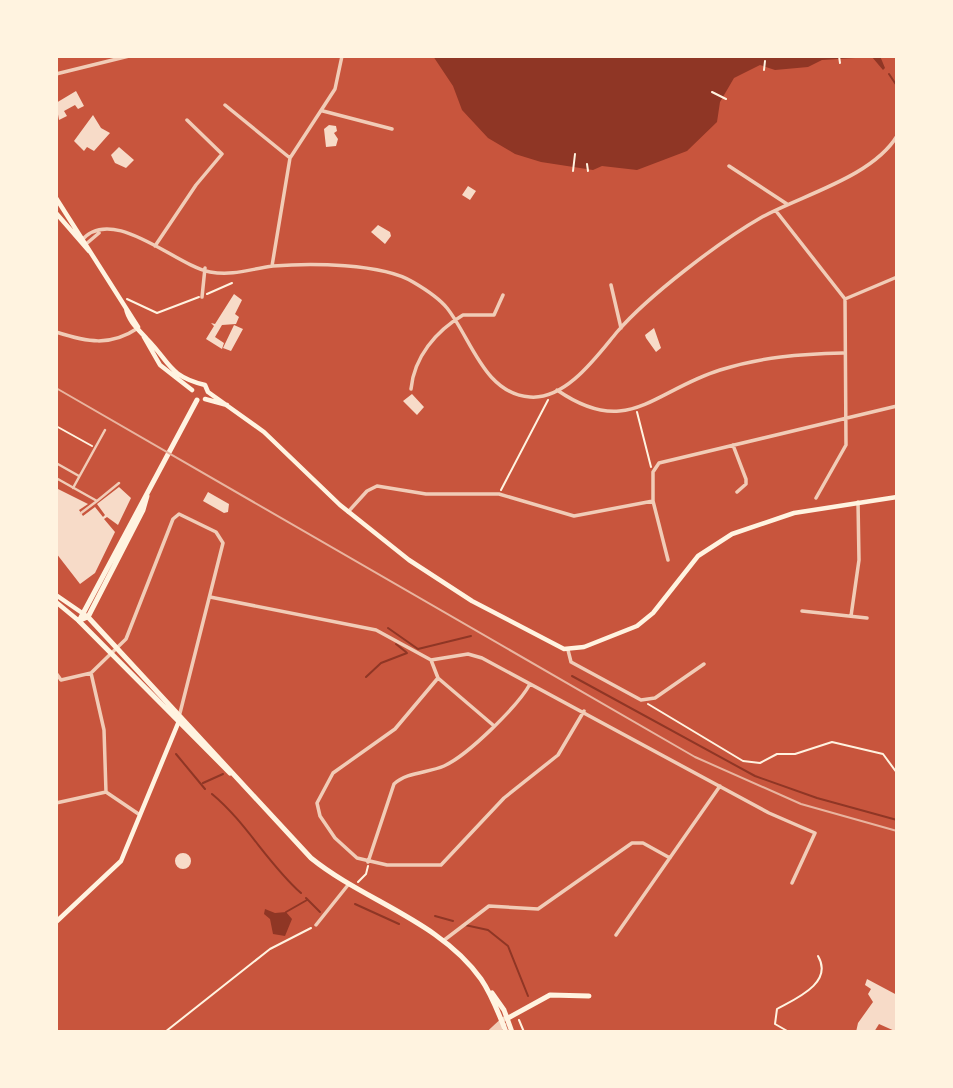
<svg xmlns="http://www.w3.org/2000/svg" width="953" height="1088" viewBox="0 0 953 1088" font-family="'IBM Plex Serif',serif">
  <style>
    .water { fill: #8f3625 }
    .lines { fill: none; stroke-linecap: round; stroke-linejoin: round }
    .stream { stroke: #8f3625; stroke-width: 2 }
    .building { fill: #f7dbc8 }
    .path { stroke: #fff3e0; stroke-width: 2 }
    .pedestrian { stroke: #f1ccb7; stroke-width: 2.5 }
    .minor { stroke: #f1ccb7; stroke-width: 3.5 }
    .tertiary { stroke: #f1ccb7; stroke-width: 4.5 }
    .secondary { stroke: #fff3e0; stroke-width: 4.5 }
    .primary { stroke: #fff3e0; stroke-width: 5 }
    .trunk { stroke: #fff3e0; stroke-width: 5 }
    .rail { stroke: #e9b49f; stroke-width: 2 }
  </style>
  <rect width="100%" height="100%" fill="#c8553d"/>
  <path class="water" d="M433,56H880L885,68L883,70L872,57L822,60L808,67L775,70L760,65L734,78L720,102L717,122L687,151L637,170L602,166L593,170L541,162L515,154L488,138L462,110L453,86Z
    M265,909L275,913L286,912L292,919L285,936L273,934L270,919L264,914Z"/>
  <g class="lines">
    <path class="stream" d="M889,74L897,86
      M388,628L418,649L471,636
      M396,644L406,652
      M572,676L755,776L817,798L897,820
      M366,677L381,663L407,653
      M176,754L205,789
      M203,783L223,774
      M212,794C246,822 268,864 301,893
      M306,898L320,912
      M355,904L399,924
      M286,912L307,900
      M435,916L453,921
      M465,925L488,930L508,946L528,996"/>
  </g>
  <path class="building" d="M76,91L84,106L78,109L75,105L64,111L67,116L59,120L56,103Z
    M93,115L101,128L110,133L94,151L87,147L84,151L74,141Z
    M329,125L336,126L337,131L334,133L338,139L336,146L326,147L324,129Z
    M119,147L134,160L126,168L115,163L111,155Z
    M468,186L476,191L470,200L462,195Z
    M378,225L390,232L391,236L385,244L371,232Z
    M234,294L242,300L235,314L239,317L236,324L222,325L215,337L224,343L222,349L206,339L214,326L211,323L215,324Z
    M234,325L243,329L231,351L223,348Z
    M654,328L661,348L656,352L646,338L645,335Z
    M412,394L424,407L417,415L403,401Z
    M119,487L131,498L118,525L107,517L104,519L115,532L95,573L80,584L56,553V488L88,504L79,510L83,516L95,507L103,517L105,515L97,504Z
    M208,492L229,504L228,512L224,513L203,501Z
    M175 861a8 8 0 1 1 16 0a8 8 0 1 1-16 0Z
    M867,979L897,995V1032L879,1024L874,1032H856L858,1023L873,1002L868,994L871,989L865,985Z"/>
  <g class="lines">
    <path class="path" d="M839,56L840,63
      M764,70L765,61
      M712,92L726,99
      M587,164L588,171
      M573,171L575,154
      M207,294L232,283
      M127,299L157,313L199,297
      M637,412L651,467
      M56,426L92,446
      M501,490L548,400
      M648,704L743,761L760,763L777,754H795L832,742L883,754L897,773
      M358,882L366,874L368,866
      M519,1020L524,1032
      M165,1032L270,949L311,928
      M789,1032L775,1024L777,1009C795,999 834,983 818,956"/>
    <path class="pedestrian" d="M56,463L79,476
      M56,478L97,501L119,483
      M73,488L105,430
      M81,513L97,501"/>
    <path class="minor" d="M56,74L129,56
      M225,105L290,158
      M323,111L392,129
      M729,166L787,204
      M776,211L845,299L846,445L816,498
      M81,241C112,203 176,266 210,272C234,276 250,269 273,266C309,263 382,263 413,282C425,289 438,297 447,308C471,338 484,394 530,397C566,400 597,356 617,332C648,296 720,241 762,217C802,195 872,177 897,136
      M86,244L99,233
      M155,246L196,185L222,154L187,120
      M272,266L290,158L335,89L342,56
      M611,285L621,328
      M202,297L205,268
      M845,299L897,277
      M56,332C87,342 110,347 138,328
      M411,389C414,357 436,331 463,315H494L503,295
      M557,390C628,439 653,391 720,370C761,357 800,354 843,353
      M733,445L746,479V484L737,492
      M653,501L668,560
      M348,512L367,491L377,486L426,494H499L574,516L653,501V472L659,463L897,406
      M210,597L376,630L431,660L468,654L482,658L769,813L815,833L792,883
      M802,611L867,618
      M851,616L859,560L858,502
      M568,650L571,662L641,700L655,698L704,664
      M431,660L438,678L395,729L333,773L317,803L320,816L335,838L357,858L387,865H441L504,798L558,755L584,711
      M56,673L61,680L91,673
      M438,678L493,725
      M106,792L104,730L91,673L126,639L173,519L179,514L216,532L223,543L180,713
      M56,803L106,792L140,815
      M368,862L394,784C407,772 428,773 444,766C468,755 518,706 530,684
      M316,925L348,885
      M616,935L720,786
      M443,941L489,906L538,909L632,843H643L670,858"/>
    <path class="tertiary" d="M490,1032L504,1019
      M496,1032L504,1025"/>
    <path class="secondary" d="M56,198L138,327
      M56,213L89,251
      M126,308C128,321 139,330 147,339C170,362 168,376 205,385L208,392L264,432L340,505L409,560L472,601L564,649L584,647L637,626L653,613L698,556L732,534L794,513L897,497
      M144,337L160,365L192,390
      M205,399L227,405
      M56,595L88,617
      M56,602L79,621L88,617
      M56,922L121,861L179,721"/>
    <path class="primary" d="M197,400L79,621L230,773
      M147,496L143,510L88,617L311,858C364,901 440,921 481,979C492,995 499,1014 506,1032
      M492,993L504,1010L512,1032"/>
    <path class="trunk" d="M508,1018L550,995L589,996"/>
    <path class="rail" d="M56,388L695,757L801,804L897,831"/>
  </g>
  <rect width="953" height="1088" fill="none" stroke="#fff3e0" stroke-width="116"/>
</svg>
